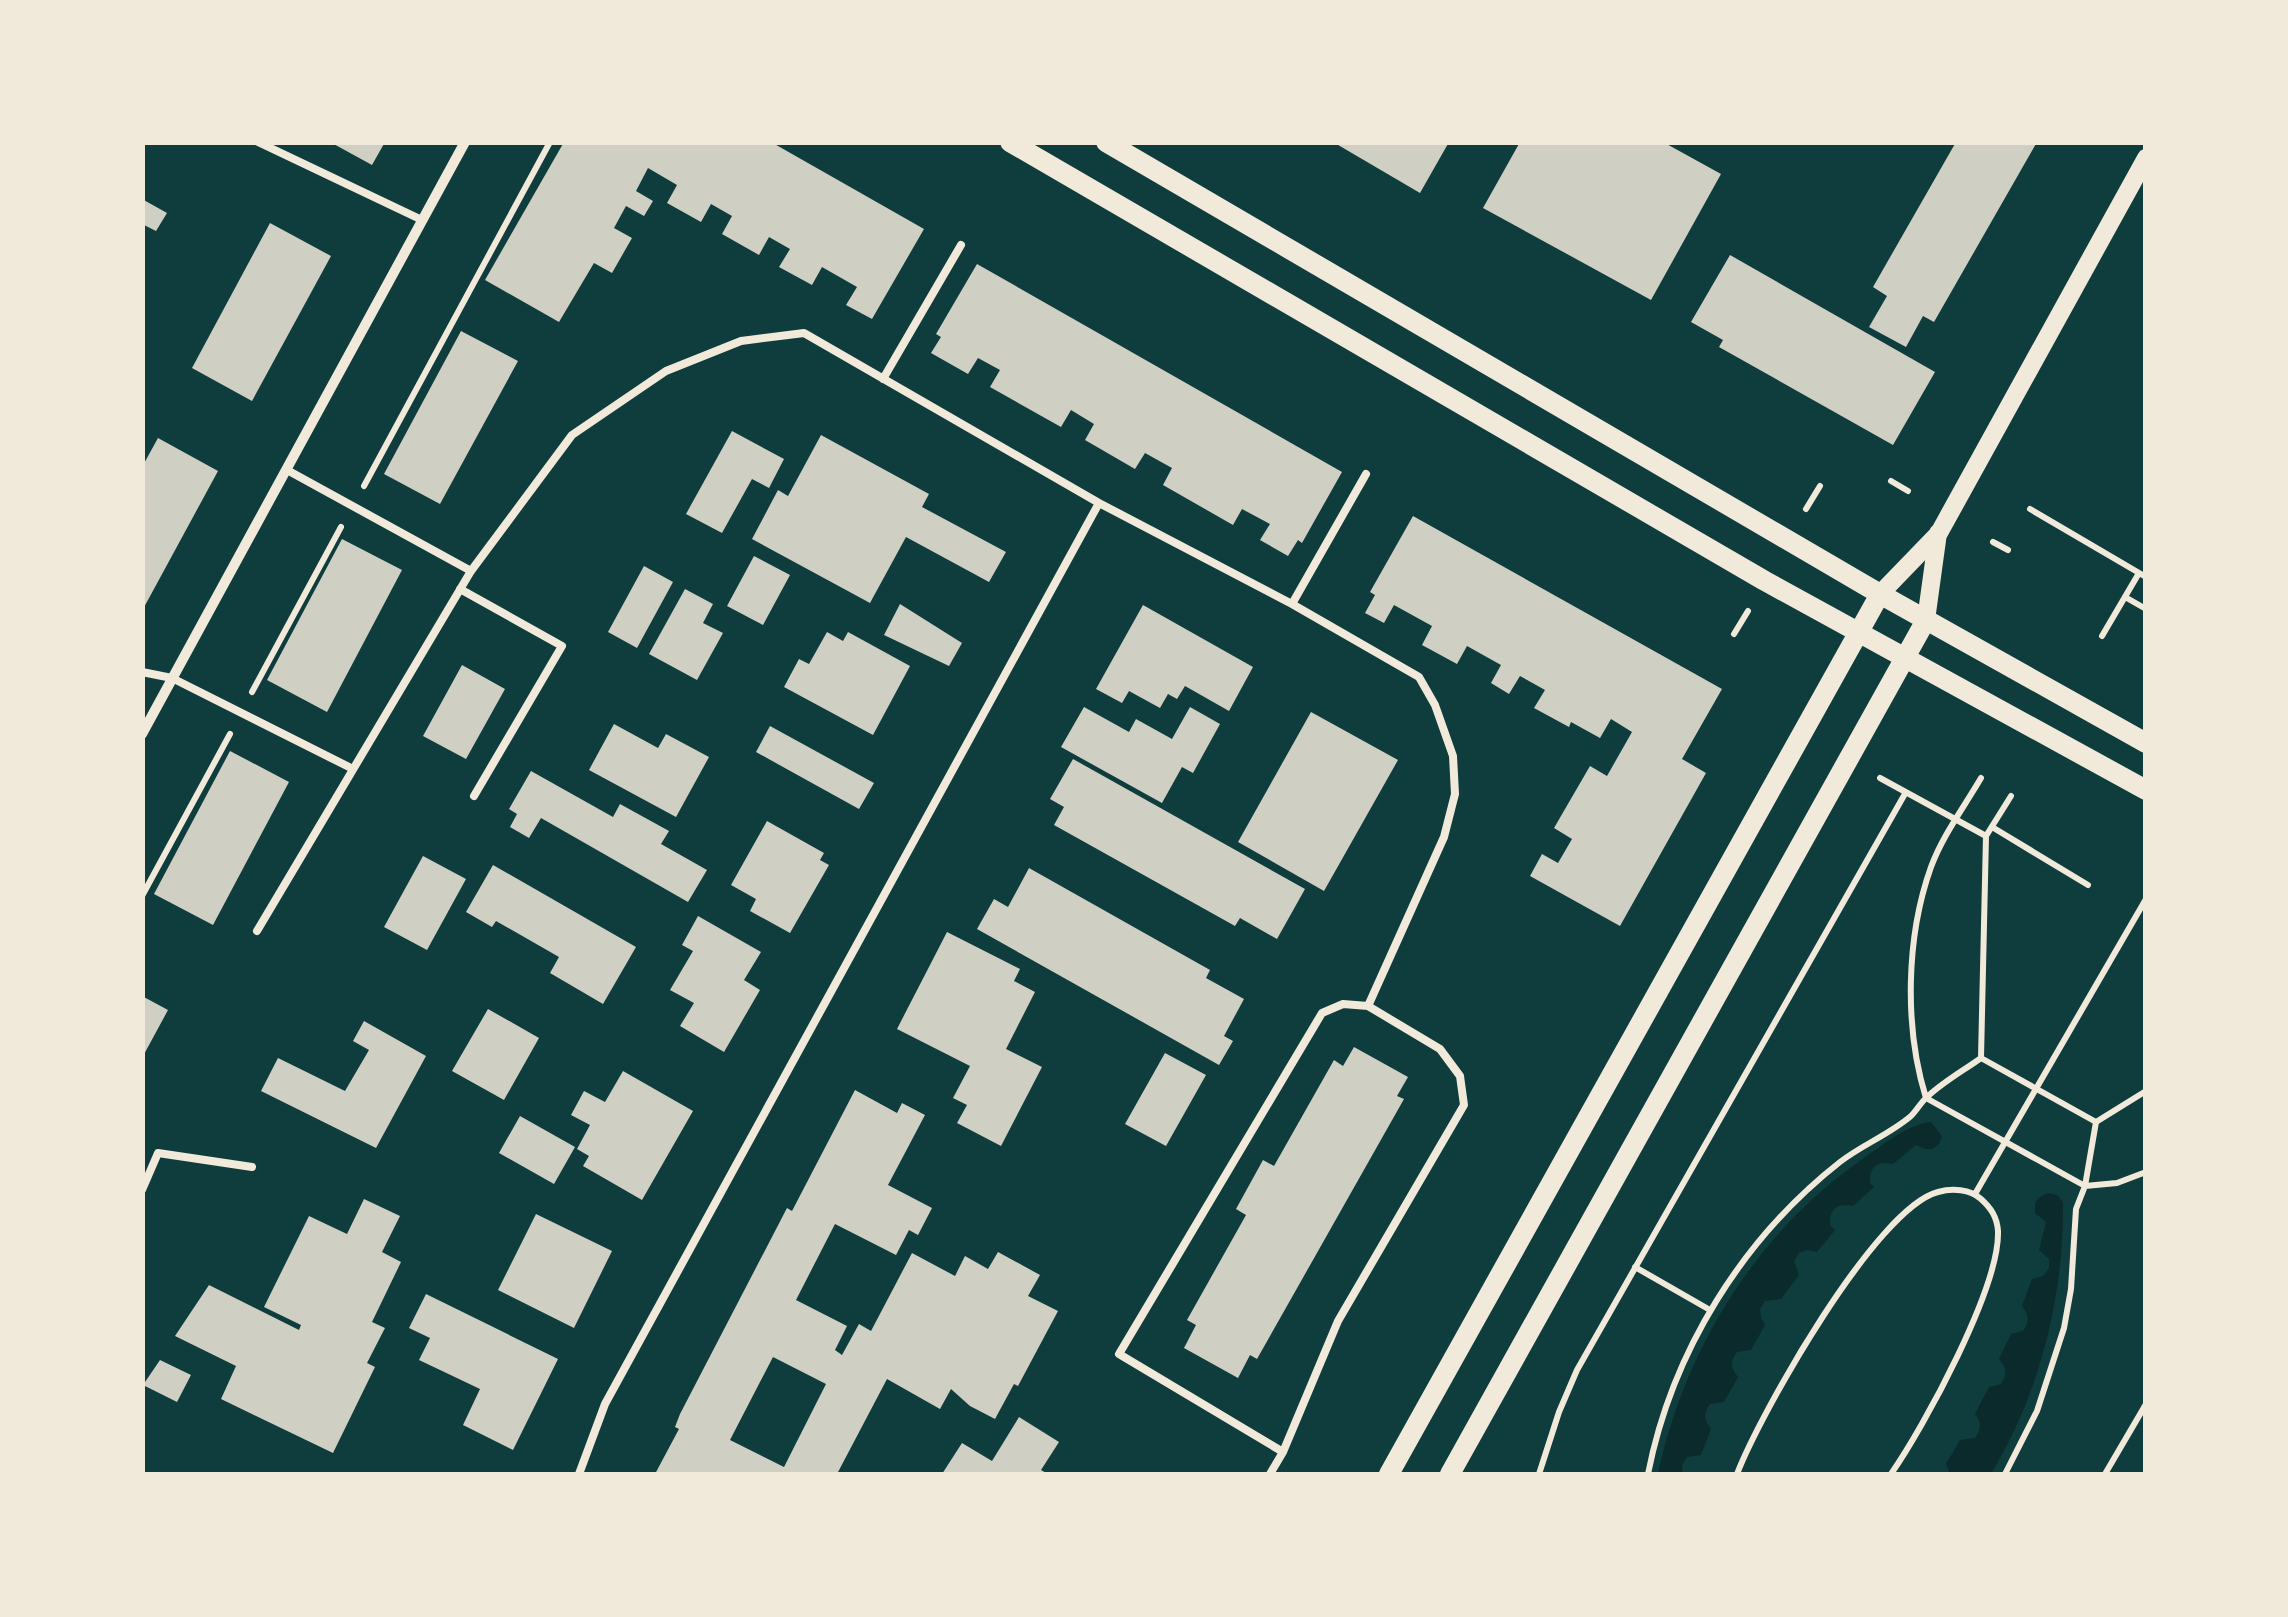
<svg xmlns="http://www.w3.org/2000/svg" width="2288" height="1617" viewBox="0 0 2288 1617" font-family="'Noto Sans',sans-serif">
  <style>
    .water { fill: #0a2a2b }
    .building { fill: #cfcfc3; fill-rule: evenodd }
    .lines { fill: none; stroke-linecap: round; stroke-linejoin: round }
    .path { stroke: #f1e9da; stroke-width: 6 }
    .service { stroke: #f1e9da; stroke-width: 8 }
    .minor { stroke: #f1e9da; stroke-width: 10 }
    .tertiary { stroke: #f1e9da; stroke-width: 18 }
    .secondary { stroke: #f1e9da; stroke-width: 20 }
  </style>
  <rect width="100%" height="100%" fill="#0f3d3e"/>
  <path class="water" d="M1931,1122L1942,1136C1938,1151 1928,1152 1916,1145L1893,1164C1877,1160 1869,1167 1870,1183L1874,1187L1853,1206C1837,1202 1829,1209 1830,1225L1835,1230L1817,1252L1807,1250L1799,1253L1794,1261L1799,1275L1781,1299L1765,1301L1760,1309L1761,1318L1765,1325L1751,1350L1737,1352C1730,1362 1730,1367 1738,1377L1724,1402L1710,1404C1703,1414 1704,1420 1711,1429L1701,1455L1687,1457L1682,1465L1683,1474H1658C1685,1348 1757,1232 1864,1158C1883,1145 1908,1124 1931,1122Z
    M2048,1193L2057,1195L2063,1202C2064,1296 2040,1393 1991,1474H1950L1946,1464L1960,1440L1975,1438C1981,1429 1982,1423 1975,1414L1989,1387L2001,1384C2007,1374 2007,1368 1999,1359L2011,1334L2023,1331C2030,1321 2029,1315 2022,1306L2032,1279L2043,1276L2049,1268V1259L2039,1250L2046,1222L2035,1213C2034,1201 2037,1197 2048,1193Z"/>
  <path class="building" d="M330,142H385L372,165Z
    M564,142H771L924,229L872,319L846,305L857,287L822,267L812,285L779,267L790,249L769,237L759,255L722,234L732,216L711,204L701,222L667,203L677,185L648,168L636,191L653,201L644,216L626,206L614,228L632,238L612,273L594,263L559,322L485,280Z
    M1333,142H1449L1420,193Z
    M1520,142H1663L1721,174L1651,300L1483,208Z
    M1956,142H2037L1934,322L1923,316L1906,347L1869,327L1887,296L1873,287Z
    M142,199L167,213L156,231L142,224Z
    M270,223L331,256L252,401L192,368Z
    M1730,255L1935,372L1893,445L1719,347L1723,340L1691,322Z
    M977,264L1342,472L1302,543L1298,540L1288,556L1260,540L1270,524L1242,509L1233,525L1163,485L1172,468L1145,453L1135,469L1085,440L1094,424L1071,410L1061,427L990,387L1000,370L978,358L968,374L931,353L941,337L936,334Z
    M461,331L518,361L440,504L384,474Z
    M732,431L784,459L769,488L752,479L722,533L686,514Z
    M821,435L929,494L922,507L1006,552L989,582L906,537L870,603L752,539L778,490L788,496Z
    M158,438L218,471L142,611V467Z
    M1413,516L1722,689L1682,759L1706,773L1620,926L1530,876L1542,854L1558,863L1572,839L1554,828L1590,766L1607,776L1632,732L1611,719L1600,738L1571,722L1569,727L1534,708L1545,690L1520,676L1509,694L1491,683L1501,665L1467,646L1457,664L1422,645L1432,626L1394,605L1384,623L1365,613L1375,595L1370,592Z
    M342,539L402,570L327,712L267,680Z
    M754,556L790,575L763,625L727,606Z
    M644,566L673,582L637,648L608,632Z
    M685,589L713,604L703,623L723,633L697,680L649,654Z
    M900,604L962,643L949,666L884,635Z
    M1143,605L1253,667L1229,711L1185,686L1177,699L1168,694L1160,708L1129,691L1122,703L1096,689Z
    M827,632L843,641L848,632L910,666L873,735L784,687L799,659L809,664Z
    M462,665L505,689L466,759L423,736Z
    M1084,707L1129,732L1136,719L1172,739L1190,707L1220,724L1193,773L1182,767L1162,803L1061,747Z
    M1311,712L1398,760L1324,891L1238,842Z
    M614,724L658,748L666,734L709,757L676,817L589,770Z
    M770,726L874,783L859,809L756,752Z
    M230,751L289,782L213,925L154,894Z
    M1073,759L1305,889L1277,939L1240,918L1235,926L1054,825L1064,807L1050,799Z
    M531,771L613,817L620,804L669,831L661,844L707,870L688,902L541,818L529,838L510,827L517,814L509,809Z
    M767,821L824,853L820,860L829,865L790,933L750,911L756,899L731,885Z
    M423,856L466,879L427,950L384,927Z
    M493,865L636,947L603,1004L550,973L559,957L496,921L492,927L466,912Z
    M1029,868L1210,970L1206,978L1244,999L1224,1036L1233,1041L1219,1065L977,929L994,899L1008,907Z
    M698,916L761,952L744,980L760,990L724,1052L680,1026L694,1003L670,990L693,951L682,945Z
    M947,932L1020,969L1014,981L1035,992L1006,1049L1042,1067L1001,1146L957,1123L967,1105L953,1098L970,1066L897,1029Z
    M142,996L168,1010L142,1058Z
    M488,1009L539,1038L504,1100L452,1071Z
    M364,1021L426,1056L376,1148L261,1091L278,1058L345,1091L369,1050L353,1041Z
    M1354,1047L1408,1077L1397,1096L1404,1099L1257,1359L1250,1355L1238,1378L1184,1348L1196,1325L1187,1320L1246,1215L1236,1209L1263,1160L1274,1166L1334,1060L1343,1066Z
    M1165,1053L1206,1075L1166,1146L1125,1124Z
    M623,1071L693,1111L642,1200L583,1166L589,1156L577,1149L590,1125L571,1115L584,1091L605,1102Z
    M855,1090L897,1113L902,1103L925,1115L888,1185L932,1208L918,1235L909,1230L896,1255L835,1224L796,1300L847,1326L835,1350L842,1355L859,1324L871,1331L912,1253L955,1276L965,1256L988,1269L998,1252L1040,1275L1028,1296L1058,1311L1018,1386L1014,1384L995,1419L970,1406L951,1389L940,1409L887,1379L837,1474H655L679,1429L675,1427L680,1414L787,1208L792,1211ZM773,1357L826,1384L784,1467L730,1440Z
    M520,1116L575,1147L554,1184L499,1153Z
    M364,1199L400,1216L382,1252L401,1262L372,1322L385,1328L367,1363L375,1367L333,1453L221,1399L236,1366L175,1336L209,1285L299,1330L301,1325L264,1307L309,1216L347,1234Z
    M536,1214L612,1251L574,1328L498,1290Z
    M426,1294L558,1359L513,1450L463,1425L480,1389L419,1360L430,1338L409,1328Z
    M160,1360L191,1375L177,1402L143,1385Z
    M1019,1417L1059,1442L1041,1470L1048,1474H942L962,1443L992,1461Z"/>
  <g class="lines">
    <path class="path" d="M1891,481L1908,491
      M364,486L550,142
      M1806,509L1820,486
      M2030,509L2146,577
      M1993,542L2008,550
      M2125,597L2146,609
      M1734,634L1748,611
      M2102,636L2139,573
      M252,692L341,527
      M1880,778L1986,836L1981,1058L2096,1122L2146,1091
      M1981,778C1964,807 1943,835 1931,867C1906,937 1904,1027 1926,1098L2085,1186L2117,1183L2146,1172
      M1992,827L2088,885
      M1986,836L2011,796
      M142,896L230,734
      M1975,1194L2146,899
      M1635,1267L1710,1310
      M1539,1474L1559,1412L1577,1370L1906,792
      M1648,1474C1672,1352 1742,1239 1840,1162C1862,1145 1890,1134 1911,1116C1916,1111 1920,1104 1925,1099C1941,1083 1963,1071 1981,1058
      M1737,1474C1760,1414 1876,1208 1938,1192C1952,1188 1970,1189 1981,1199C1991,1208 1997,1217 1998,1231C2000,1287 1924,1427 1891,1474
      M2005,1474L2037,1411L2064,1328L2071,1289L2076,1209L2085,1186L2096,1122
      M2105,1474L2146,1404"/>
    <path class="service" d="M258,142L422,220
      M883,379L961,245
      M287,470L471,571
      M460,589L562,646L474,796
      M1292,604L1366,474
      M142,672L172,678L351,768
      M257,931L471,571L572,435L666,371L741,341L804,333L1099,503L1292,604L1419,677L1435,705L1453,756L1455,794L1444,837L1368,1006
      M142,1190L158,1153L252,1167
      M579,1474L605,1404L1099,503
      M1270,1474L1283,1452L1338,1321L1464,1105L1460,1076L1440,1049L1368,1006L1343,1004L1322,1013L1119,1354L1283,1452"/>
    <path class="minor" d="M142,734L465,142"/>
    <path class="tertiary" d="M1880,594L1939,533L2146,158
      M1926,620L1938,533"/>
    <path class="secondary" d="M1010,142L1765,581L2146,790
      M1106,142L1880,594L2146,743
      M1389,1474L1880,594
      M1450,1474L1926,620"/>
  </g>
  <rect width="2288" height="1617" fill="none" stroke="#f1e9da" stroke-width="290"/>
</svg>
